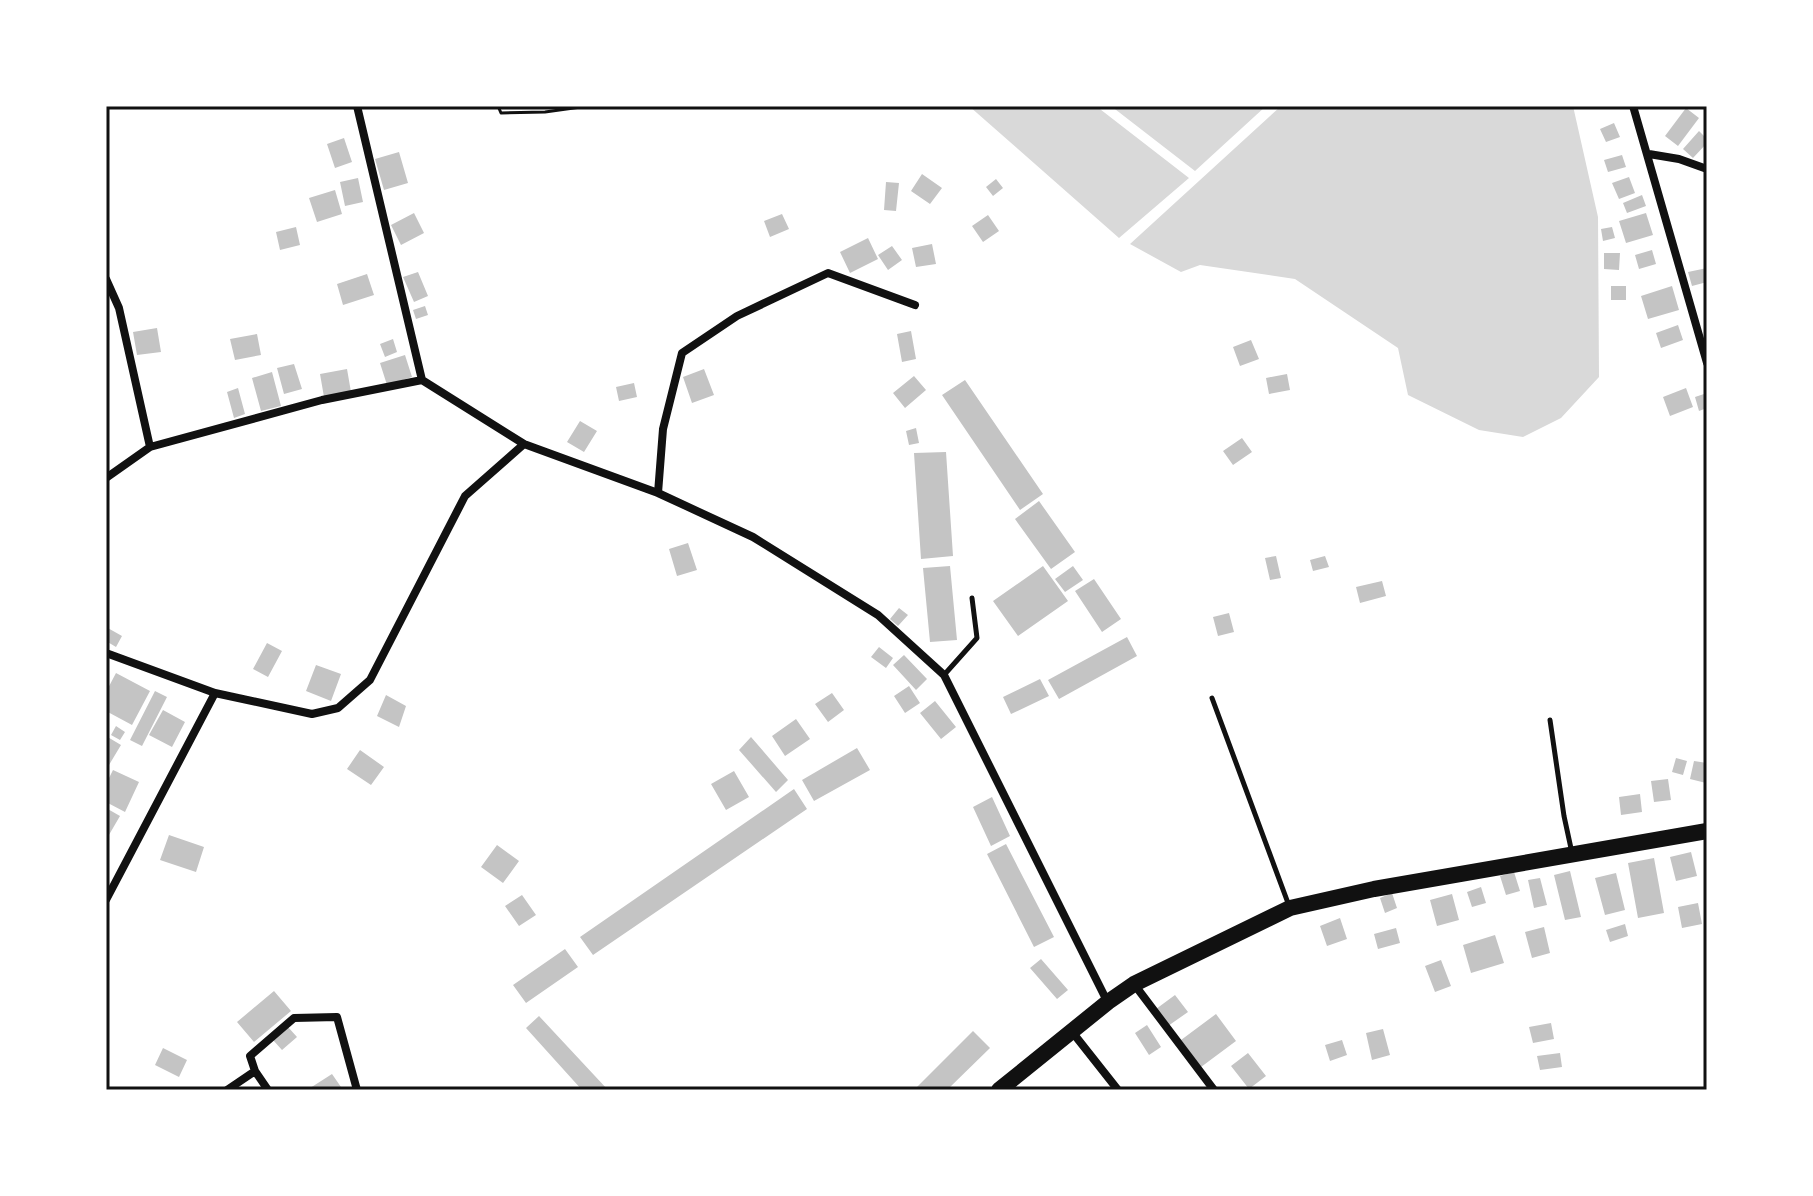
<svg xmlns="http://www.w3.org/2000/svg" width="1813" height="1196" viewBox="0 0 1813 1196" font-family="Signika,sans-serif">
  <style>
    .water { fill: #d9d9d9 }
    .building { fill: #c4c4c4 }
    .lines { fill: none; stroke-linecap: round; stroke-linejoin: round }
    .path { stroke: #111; stroke-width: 3 }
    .service { stroke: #111; stroke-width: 5 }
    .minor { stroke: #111; stroke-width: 8 }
    .primary { stroke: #111; stroke-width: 16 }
    .neatline { fill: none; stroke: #111; stroke-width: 3 }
  </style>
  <rect width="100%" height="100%" fill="#fff"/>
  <path class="water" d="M969,106H1096L1189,178L1119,238Z
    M1111,106H1266L1195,171Z
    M1281,106H1573L1598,217L1599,377L1561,418L1523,437L1479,430L1408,395L1398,348L1295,279L1200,265L1181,272L1130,244Z"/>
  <path class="building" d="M1686,108L1699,118L1678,146L1665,136Z
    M1614,123L1620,137L1606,142L1600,129Z
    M1699,131L1707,139V143L1693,158L1683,149Z
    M344,138L352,162L335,168L327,144Z
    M399,152L408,183L384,190L375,159Z
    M1622,155L1626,167L1608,172L1604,160Z
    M922,174L942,188L930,204L911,191Z
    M1629,177L1635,193L1619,199L1612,183Z
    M358,178L363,202L345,206L340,182Z
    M996,179L1003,188L993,196L986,187Z
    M886,182L899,183L896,211L884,210Z
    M335,190L342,214L317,222L309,198Z
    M1642,195L1646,206L1627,213L1623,203Z
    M414,213L424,233L401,245L391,225Z
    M1646,213L1653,235L1626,243L1619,221Z
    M782,214L789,229L770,237L764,221Z
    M988,215L999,231L983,242L972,226Z
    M296,227L300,245L280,250L276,232Z
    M1612,227L1615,238L1603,241L1601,229Z
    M868,238L878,259L850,273L840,252Z
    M932,244L936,264L916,267L912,248Z
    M892,246L902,260L888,270L878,255Z
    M1652,250L1656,264L1639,269L1635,255Z
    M1604,253H1620L1619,270L1604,269Z
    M1707,268V282L1692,286L1688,272Z
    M418,272L428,296L414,302L403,277Z
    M367,274L374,295L343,305L337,284Z
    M1611,286H1626V300H1611Z
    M1672,286L1679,310L1648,319L1641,296Z
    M425,306L428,315L416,319L413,310Z
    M1678,325L1683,340L1661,348L1656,333Z
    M157,328L161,352L137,355L133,332Z
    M911,331L916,359L902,362L897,334Z
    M257,334L261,355L235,360L230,339Z
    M393,339L397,352L385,357L380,344Z
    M1251,340L1259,359L1240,366L1233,347Z
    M405,355L412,377L387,385L380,363Z
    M294,364L302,389L284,394L277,368Z
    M347,369L351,392L324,397L320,374Z
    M704,369L714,395L692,403L683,377Z
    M272,372L281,406L261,411L252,378Z
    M1287,374L1290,390L1269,394L1266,378Z
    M914,376L926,390L905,408L893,393Z
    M965,380L1043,494L1020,510L942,395Z
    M634,383L637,397L619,401L616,387Z
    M238,388L245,414L234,418L227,392Z
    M1686,388L1693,407L1670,416L1663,397Z
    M1704,394L1707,408L1699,411L1695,397Z
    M580,421L597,431L584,452L567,442Z
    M916,428L919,443L909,445L906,431Z
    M1242,438L1252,452L1233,465L1223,451Z
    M946,452L953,556L921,559L914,453Z
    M1039,501L1075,552L1051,569L1015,519Z
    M688,543L697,570L677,576L669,549Z
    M1276,556L1281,578L1270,580L1265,558Z
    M1325,556L1329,567L1313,571L1310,560Z
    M950,566L957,640L930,642L923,568Z
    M1043,566L1068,601L1018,636L993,601Z
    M1073,566L1083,580L1065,592L1055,579Z
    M1094,579L1121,619L1102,632L1075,591Z
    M1382,581L1386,596L1360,603L1356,587Z
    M899,608L908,615L898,626L890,619Z
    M1229,613L1234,632L1218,636L1213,617Z
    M106,627L122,636L116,647L106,641Z
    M1127,637L1137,656L1059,699L1048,680Z
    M267,643L282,651L268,677L253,669Z
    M879,647L893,658L886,668L871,657Z
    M904,655L927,679L916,690L893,665Z
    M316,665L341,674L331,701L306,691Z
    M116,673L150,691L132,725L106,711V692Z
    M1040,679L1049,696L1011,714L1003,697Z
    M909,686L920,703L905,713L894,696Z
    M155,691L167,697L142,746L130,740Z
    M832,693L844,710L828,722L815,704Z
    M386,695L406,706L399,727L377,716Z
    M935,701L956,727L941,739L920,713Z
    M163,710L185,722L172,747L149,735Z
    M796,719L810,739L785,756L772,736Z
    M116,726L125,732L120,740L111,735Z
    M106,736L121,745L109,765L106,763Z
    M751,737L788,780L776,792L739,750Z
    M857,748L870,770L814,801L802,780Z
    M360,750L384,767L371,785L347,769Z
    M1676,758L1687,761L1683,775L1672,772Z
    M1694,761L1707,763L1706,783L1690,779Z
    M113,770L139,782L125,812L106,802V784Z
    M734,771L749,797L726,810L711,784Z
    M1668,779L1671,800L1654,802L1651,781Z
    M794,789L807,809L593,955L580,937Z
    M1640,794L1642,812L1621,815L1619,797Z
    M992,797L1010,836L991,846L973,807Z
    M106,808L120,816L106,840Z
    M169,835L204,847L196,872L160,860Z
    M1006,844L1054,937L1034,947L987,854Z
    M497,845L519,861L503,883L481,867Z
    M1691,852L1697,876L1676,881L1670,857Z
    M1654,858L1664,913L1638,918L1628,863Z
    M1570,871L1581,917L1565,920L1554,875Z
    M1514,872L1520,891L1506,895L1500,876Z
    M1616,873L1625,910L1605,915L1595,878Z
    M1540,878L1547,905L1534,908L1528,880Z
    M1481,887L1486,903L1472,907L1467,892Z
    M1392,893L1397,908L1385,913L1380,898Z
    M1452,894L1459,920L1437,926L1430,900Z
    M522,895L536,915L519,926L505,906Z
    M1698,903L1702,924L1682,928L1678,907Z
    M1340,918L1347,939L1327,946L1320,926Z
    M1625,924L1628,936L1610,942L1606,930Z
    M1544,927L1550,953L1532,958L1525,932Z
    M1396,928L1400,943L1378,949L1374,934Z
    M1495,935L1504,963L1471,973L1463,945Z
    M565,949L578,967L526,1003L513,985Z
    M1041,959L1068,990L1057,999L1030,968Z
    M1441,960L1451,986L1435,992L1425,966Z
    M274,991L291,1011L254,1042L237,1022Z
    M1175,995L1188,1012L1168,1026L1156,1009Z
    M1216,1014L1236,1041L1201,1067L1181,1040Z
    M539,1016L608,1090H582L526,1028Z
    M1551,1023L1554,1039L1533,1043L1529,1027Z
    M1147,1025L1161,1047L1149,1055L1135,1033Z
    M288,1027L297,1037L282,1050L273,1040Z
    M1383,1029L1390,1055L1372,1060L1366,1033Z
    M973,1031L990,1048L947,1090H914Z
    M1342,1040L1347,1055L1330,1061L1325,1045Z
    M163,1048L187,1060L179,1077L155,1065Z
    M1248,1053L1266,1076L1249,1089L1231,1066Z
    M1560,1053L1562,1067L1540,1070L1537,1056Z
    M332,1074L341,1087L336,1090H307Z"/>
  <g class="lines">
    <path class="path" d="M498,106L501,113L545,112L588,106"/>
    <path class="service" d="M944,675L977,638L972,598
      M1212,698L1288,903
      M1550,720L1564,816L1572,853"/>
    <path class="minor" d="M357,106L422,380
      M1633,106L1707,363
      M1649,154L1679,159L1707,169
      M106,279L119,308L150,447
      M106,478L150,447L322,400L422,380L524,444L658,493L753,537L878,615L944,675L1107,1001
      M658,493L663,429L682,353L737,316L828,273L915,305
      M106,653L215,693L312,714L338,708L370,680L465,496L524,444
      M106,900L215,693
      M1134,984L1214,1090
      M1073,1033L1118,1090
      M255,1071L250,1056L294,1018L337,1017L357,1090
      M227,1090L255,1071L268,1090"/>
    <path class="primary" d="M999,1090L1108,1002L1134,984L1290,908L1374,889L1707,831"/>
  </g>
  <rect width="1813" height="1196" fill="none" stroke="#ffffff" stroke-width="216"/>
  <rect x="108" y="108" width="1597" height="980" class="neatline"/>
</svg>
